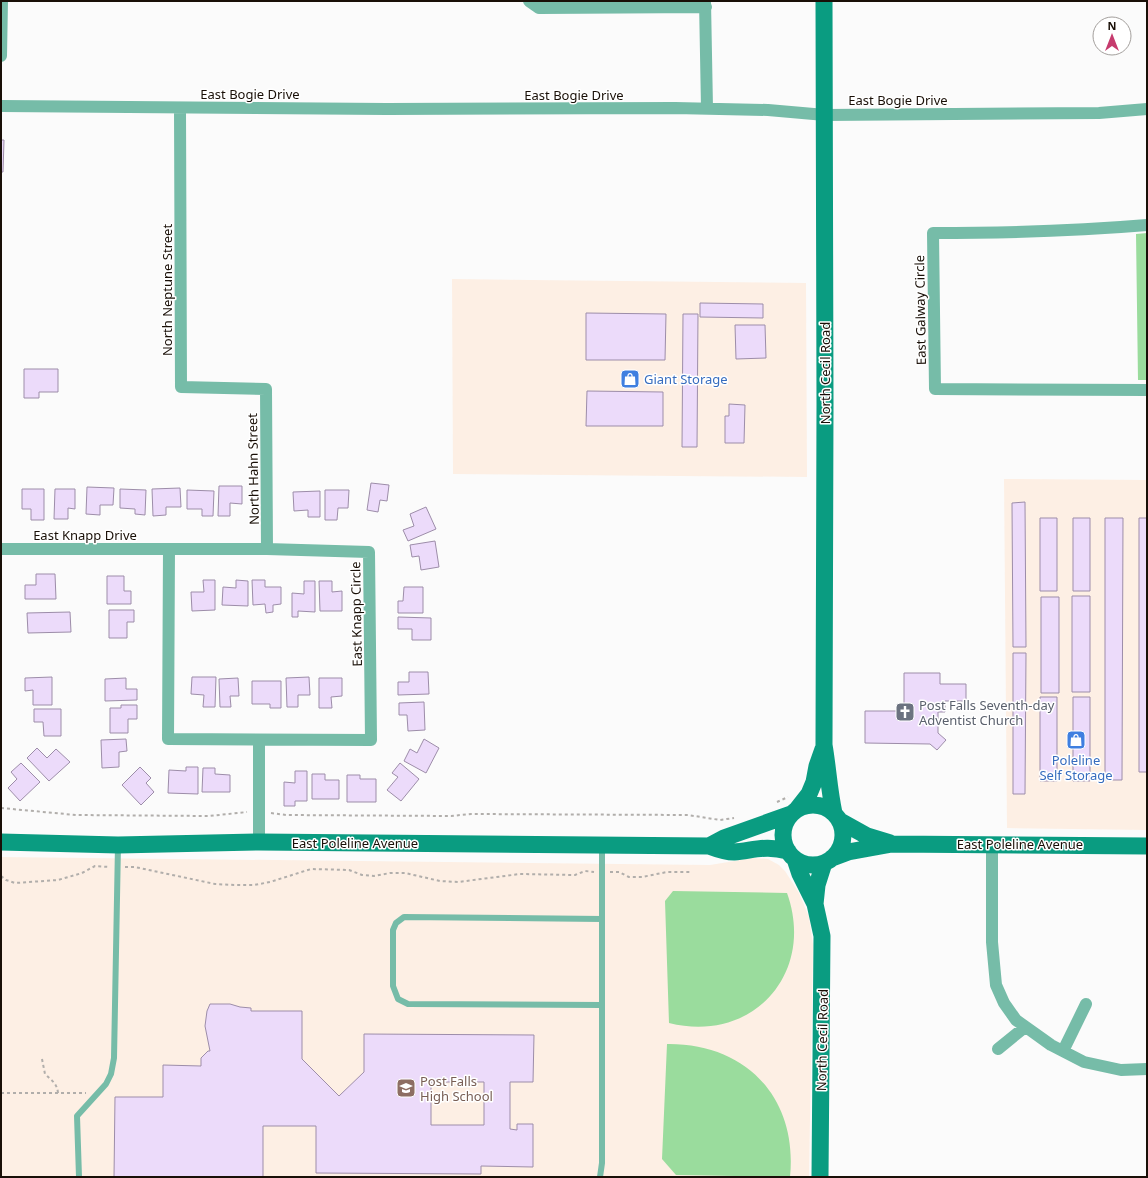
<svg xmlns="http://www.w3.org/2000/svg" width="1148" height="1178" viewBox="0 0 1148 1178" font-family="'Noto Sans',sans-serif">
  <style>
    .built { fill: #fdefe4 }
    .green { fill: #9adc9d }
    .building { fill: #ecdbfa; stroke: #9d8da9; fill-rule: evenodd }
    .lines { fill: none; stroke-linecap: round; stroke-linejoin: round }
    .path { stroke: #b1aeab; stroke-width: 2; stroke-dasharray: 3 3; stroke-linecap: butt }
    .lane { stroke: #76bca8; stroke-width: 6 }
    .street { stroke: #76bca8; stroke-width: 12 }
    .secondary { stroke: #0a9c81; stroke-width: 17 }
    .labels { text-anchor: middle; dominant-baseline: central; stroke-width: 3; stroke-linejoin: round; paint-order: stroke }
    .street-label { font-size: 13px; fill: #190f07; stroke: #fff }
    .shop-label { font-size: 13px; fill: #366cbe; stroke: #fff; text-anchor: start }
    .worship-label { font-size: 13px; fill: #5b616d; stroke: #fff; text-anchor: start }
    .education-label { font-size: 13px; fill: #785e54; stroke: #fff; text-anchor: start }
  </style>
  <rect width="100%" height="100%" fill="#fbfbfb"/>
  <path class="built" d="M452,279L806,283L807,477L453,474Z
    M1004,479L1147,480V830L1007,828Z
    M1,857L710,865L753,858L768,859L779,865L785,871L799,893L809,917L813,945L809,1177H1Z"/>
  <path class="green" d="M1147,233V380H1138L1136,234Z
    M673,891L787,893C816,974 752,1044 669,1023L665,901Z
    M667,1044C746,1043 798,1098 790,1177L676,1175L662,1159Z"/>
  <path class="building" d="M1,140H4L3,172H1Z
    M700,303L763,304V318L700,317Z
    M586,313L666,314L665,360H586Z
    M683,314H698L697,447H682Z
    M735,325H765L766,358L736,359Z
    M24,369H58V392H39V398H24Z
    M587,391L663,392V426H586Z
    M729,404L745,405L744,443H725V416H729Z
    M371,483L389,485L387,501L380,500L378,512L367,510Z
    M219,486H242V504L230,503V516H218Z
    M87,487L114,488L113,505H100V515L86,514Z
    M180,488L181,507H166V515L153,516L152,489Z
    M22,489H44V520H31V509H22Z
    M55,489H75V509L68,508V519H54Z
    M120,489L146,490L145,515L135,514V509L120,508Z
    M187,490L214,491L213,516H202V509H187Z
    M325,490H349L348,508H338L337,520H325Z
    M320,491V517H308V510L294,511L293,492Z
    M1025,502L1026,647H1013L1012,503Z
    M426,507L436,529L408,541L403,530L414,526L410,514Z
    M1040,518H1057V591H1040Z
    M1073,518H1090V591H1073Z
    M1105,518H1123L1122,780H1105Z
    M1139,518H1147V772H1139Z
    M435,541L439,567L421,570L419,556L412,557L410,545Z
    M36,574H55L56,599H25V585H36Z
    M107,576H124V591H131V604H107Z
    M203,580H215V610L192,611L191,592H204Z
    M236,580L248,581V606L222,605L223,587L236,588Z
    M252,580H265V587H281V604L273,605V612L266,613L265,604L253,605Z
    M304,581H315V612L298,611V617H292V593L304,594Z
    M319,581H332V592L342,591V611H320Z
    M404,587H423V613H398V601H403Z
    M1072,596H1090V692H1072Z
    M1041,597H1059V693H1041Z
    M109,610H134V622H127V638H109Z
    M70,612L71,632L28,633L27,613Z
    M398,617L431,618V640H412V629H398Z
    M1013,653H1026L1025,794H1013Z
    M409,672H428L429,694L398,695V682H409Z
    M904,673H940V684H966V701H945V712H938V733L946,740L937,750L930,744L865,743V711H904Z
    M52,677V705H33V690L25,691V678Z
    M192,677H216L215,707H203L204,695L191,694Z
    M309,677L310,695H298V707H287L286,678Z
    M126,678V689H137V700L105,701V679Z
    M238,678L239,696H230L231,707H220L219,679Z
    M319,678H342V696L331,697L332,708H319Z
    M252,681H281V708H270V704H252Z
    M1040,697H1057V781H1040Z
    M1073,697H1090V781H1073Z
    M424,702L425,730L408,731L407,715H399V703Z
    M121,705H137V719H128V733H110V708H121Z
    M34,709H61V736H44L43,722H34Z
    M126,739L127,751L119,752V767L102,768L101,740Z
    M424,739L439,748L426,773L404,761L410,749L417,753Z
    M37,748L47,758L56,749L70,762L49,781L27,758Z
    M21,763L40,782L20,801L8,788L17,779L11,772Z
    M400,763L419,779L401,801L387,790L398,777L392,773Z
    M140,767L151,778L146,783L154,792L141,805L122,785Z
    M186,767H198V794L168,793L169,770L186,771Z
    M203,768H215V774L230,775V792H202Z
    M295,771H307V801H295V806H284V782L295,783Z
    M312,774H325V780H339V799H312Z
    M347,775H360V779H376V802H347Z
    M210,1004H230L240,1007L251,1008V1011H302V1059L339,1096L364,1072V1034L534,1035L533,1082H510V1129L517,1130V1124H533V1167L481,1166V1174L316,1173V1126H263V1177H114L115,1097H163V1065L201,1066V1058L208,1051H210L205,1026L207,1011ZM431,1082H484V1125H431Z"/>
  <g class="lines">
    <path class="path" d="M777,802L788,797
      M1,808L76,815L209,816L247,812
      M271,813L286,815L451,816L471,814L688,815L720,820L734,818
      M125,867H135L215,884L234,885H254L270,882L311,869L349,870L362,875L374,876L390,873H405L440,881L458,882L520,874L575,875L585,871L594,872
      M610,872H619L629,877H642L667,872H692
      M1,876L6,880L15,883L58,880L82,873L95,866L109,867
      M42,1059L45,1074C52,1081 57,1083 58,1093
      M1,1093H86"/>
    <path class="lane" d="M602,1005L408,1004L398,999L393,986V930L396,923L404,917L602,919
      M79,1177L77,1116L106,1084L111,1074L114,1058L118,845
      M600,1177L602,1163V847"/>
    <path class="street" d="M529,1L539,8L706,7
      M705,1L707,108
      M1,56L2,1
      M1,106L387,109L675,108L768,110L825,115L1099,113L1147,109
      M180,108L181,387L266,389L267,549
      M1147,225C1076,231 1005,233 933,233L935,389L1147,390
      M1,549H169
      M169,549H267L369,552L371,740L168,739Z
      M259,740V842
      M992,844V942L996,985L1004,1003L1016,1020L1051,1045L1084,1062L1121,1070L1147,1069
      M998,1049L1025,1027
      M1063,1051L1086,1004"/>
    <path class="secondary" d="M824,1L825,404L824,745C828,768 829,790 834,813
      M783 835a30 30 0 1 1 60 0a30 30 0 1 1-60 0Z
      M798,808L809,794L814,782L817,766L823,749
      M840,821L867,836L890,843
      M1,842L118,845L259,842L709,846C717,849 726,852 734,852C755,850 766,845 788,851
      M709,846L724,838L791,814
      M832,858L848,852L892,844L1147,846
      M795,859L800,874L815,904L822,936L820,1177
      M815,904L817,885L824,863"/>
  </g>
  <defs>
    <symbol id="shop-square" viewBox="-11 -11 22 22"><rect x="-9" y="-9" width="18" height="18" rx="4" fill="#3f7fe0" stroke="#fff"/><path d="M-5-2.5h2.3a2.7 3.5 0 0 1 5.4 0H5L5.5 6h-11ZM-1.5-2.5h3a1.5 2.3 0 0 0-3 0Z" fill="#fff"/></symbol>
    <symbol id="church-square" viewBox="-11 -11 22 22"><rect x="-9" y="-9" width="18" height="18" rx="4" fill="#6b7280" stroke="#fff"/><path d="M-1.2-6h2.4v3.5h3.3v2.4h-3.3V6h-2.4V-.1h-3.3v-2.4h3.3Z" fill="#fff"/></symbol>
    <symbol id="school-square" viewBox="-11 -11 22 22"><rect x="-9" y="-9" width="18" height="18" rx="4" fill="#8d6e63" stroke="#fff"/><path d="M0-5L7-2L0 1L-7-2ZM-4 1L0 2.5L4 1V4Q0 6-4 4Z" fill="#fff"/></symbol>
  </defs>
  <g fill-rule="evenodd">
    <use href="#shop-square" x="619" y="368" width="22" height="22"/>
    <use href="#church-square" x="894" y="701" width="22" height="22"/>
    <use href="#shop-square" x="1065" y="729" width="22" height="22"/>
    <use href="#school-square" x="395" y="1077" width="22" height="22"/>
  </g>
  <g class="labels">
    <g class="street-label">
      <text x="250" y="94">East Bogie Drive</text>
      <text x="574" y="95">East Bogie Drive</text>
      <text x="898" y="100">East Bogie Drive</text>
      <text transform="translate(167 290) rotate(-90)">North Neptune Street</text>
      <text transform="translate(920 310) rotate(-91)">East Galway Circle</text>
      <text transform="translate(825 373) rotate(-90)">North Cecil Road</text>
      <text transform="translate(253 469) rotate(-91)">North Hahn Street</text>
      <text x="85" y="535">East Knapp Drive</text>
      <text transform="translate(356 614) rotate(-91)">East Knapp Circle</text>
      <text x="355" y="843">East Poleline Avenue</text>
      <text x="1020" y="844">East Poleline Avenue</text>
      <text transform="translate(822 1040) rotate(-89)">North Cecil Road</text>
    </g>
    <g class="shop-label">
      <text x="644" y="379">Giant Storage</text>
      <text x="1076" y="760" text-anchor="middle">Poleline<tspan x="1076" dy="15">Self Storage</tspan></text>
    </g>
    <g class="worship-label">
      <text x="919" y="705">Post Falls Seventh-day<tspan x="919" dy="15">Adventist Church</tspan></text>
    </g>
    <g class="education-label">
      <text x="420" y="1081">Post Falls<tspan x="420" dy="15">High School</tspan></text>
    </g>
  </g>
  <rect width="1148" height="1178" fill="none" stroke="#190f07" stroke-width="4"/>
  <g transform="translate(1112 36)"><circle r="19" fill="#ffffff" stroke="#a39f9c"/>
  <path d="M0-3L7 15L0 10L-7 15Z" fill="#c63b6e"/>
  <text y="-6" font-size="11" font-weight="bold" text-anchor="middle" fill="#190f07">N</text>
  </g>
</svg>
